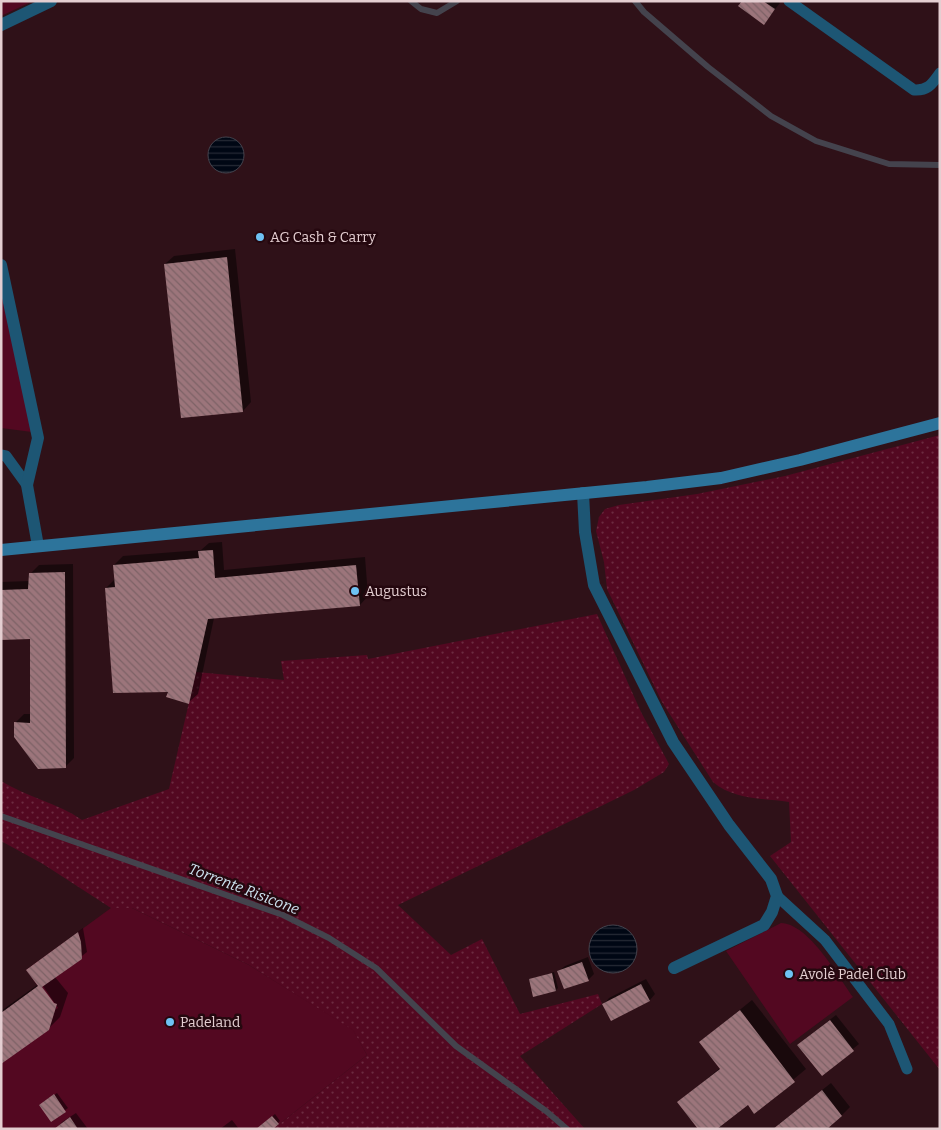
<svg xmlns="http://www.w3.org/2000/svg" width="941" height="1130" viewBox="0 0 941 1130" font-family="Bitter,serif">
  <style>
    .grass { fill: url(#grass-dots) }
    .pitch { fill: #530821 }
    .water { fill: url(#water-rules); stroke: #44434d }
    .shadow { fill: #0007; fill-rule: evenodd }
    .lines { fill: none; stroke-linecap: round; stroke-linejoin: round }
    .stream { stroke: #44434d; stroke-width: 6 }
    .building { fill: url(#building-back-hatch) }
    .service { stroke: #1d5674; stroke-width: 11 }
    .minor { stroke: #1d5674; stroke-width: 12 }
    .secondary { stroke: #2d749b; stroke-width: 12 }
    .poi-dot { fill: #6ec2f3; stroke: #25080f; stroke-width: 2 }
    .labels { text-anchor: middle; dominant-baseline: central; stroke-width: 5; stroke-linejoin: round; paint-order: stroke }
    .poi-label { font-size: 14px; fill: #e4ced1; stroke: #25080f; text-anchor: start }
    .water-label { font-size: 15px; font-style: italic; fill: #cde2ef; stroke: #25080f }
  </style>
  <defs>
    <pattern id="grass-dots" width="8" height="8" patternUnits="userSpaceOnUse" patternTransform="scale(1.25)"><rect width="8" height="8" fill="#530821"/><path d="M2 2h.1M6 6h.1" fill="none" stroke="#6c2b40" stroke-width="1.8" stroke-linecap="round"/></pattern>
    <pattern id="water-rules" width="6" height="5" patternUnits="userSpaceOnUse" patternTransform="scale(1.25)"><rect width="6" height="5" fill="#000714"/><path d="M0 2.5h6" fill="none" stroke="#252a35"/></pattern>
    <pattern id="building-back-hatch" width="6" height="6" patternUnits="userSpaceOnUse" patternTransform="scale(1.25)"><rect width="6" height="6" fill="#9c757b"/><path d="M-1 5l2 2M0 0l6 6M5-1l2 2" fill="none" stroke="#7d6266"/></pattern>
  </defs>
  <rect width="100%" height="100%" fill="#2f1118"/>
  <path class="grass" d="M940,435V1070L770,856L791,842L789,802C763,798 734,800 713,782L662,702L607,589L604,562L596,531L599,517L605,509L619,505L697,494L785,476Z
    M597,614L641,712L669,764L664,772L634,790L398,905L451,955L482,939L520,1014L598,994L602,1004L520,1056L585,1129H273L367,1055L353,1031L249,965L132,908H111L43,864L1,841V781C27,797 58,803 82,820L169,789L196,672L284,680L281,661L367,655L368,659Z"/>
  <path class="pitch" d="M1,1H33L1,16Z
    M1,287L32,432L1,428Z
    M111,908H132L249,965L353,1030L367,1055L273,1129H1V1013L38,986L26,970Z
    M781,923C809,924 838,976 853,997L790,1044L726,951Z"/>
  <path class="water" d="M208 155a18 18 0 1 1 36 0a18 18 0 1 1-36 0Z
    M589 949a24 24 0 1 1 48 0a24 24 0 1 1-48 0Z"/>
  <path class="shadow" d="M743,1H777L780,3L764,23Z
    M235,249L251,402L243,411L165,264L174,256Z
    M222,542L224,570L365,557L368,596L360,605L214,618L198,694L189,702L169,691L106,588L115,579L114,565L123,556L201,550L209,543Z
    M73,564L74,758L65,767L15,723L24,714H32V638L1,639V582L30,581V574L39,565Z
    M83,928L87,952L55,977L68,993L60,1017L48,1029L1,1063V1011L40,983L34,965ZM40,986H43L58,1008L56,1009Z
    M588,957L594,974L588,980L559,971L565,966Z
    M554,972L558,988L556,990L530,980Z
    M646,979L655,994L650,1000L612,1020L604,1004L609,998Z
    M752,1000L806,1069L754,1112L748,1103L679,1102L720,1068L700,1042Z
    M836,1015L859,1044L822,1074L805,1039Z
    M831,1083L850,1107L841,1116L825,1129H773Z
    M57,1093L68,1108L52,1120L43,1102Z
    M76,1113L88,1129H57L62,1122Z
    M275,1114L280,1121L278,1123L257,1129Z
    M232,1120L239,1129H220Z"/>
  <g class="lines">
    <path class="stream" d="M411,1L421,9L437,13L457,1
      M635,1L644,12L708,67L771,116L816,141L889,164L940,165
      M1,816L283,915L329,938L376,968L456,1046L546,1111L567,1129"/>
  </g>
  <path class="building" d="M742,1H763L775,9L764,25L738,6Z
    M227,257L243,412L181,418L164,264Z
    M213,550L215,578L356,565L360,606L208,619L189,704L166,697L168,692L113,693L105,588L115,587L113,565L199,558L198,551Z
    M65,572L66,768L38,769L14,737V722L30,723V639L1,640V590L28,589L29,573Z
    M78,932L81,942L82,959L42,987L54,1003L57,1004L49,1030L1,1064V1013L38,986L26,970Z
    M582,962L589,981L564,989L557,971Z
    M552,973L556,991L533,997L529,979Z
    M641,984L650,1001L611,1021L602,1004Z
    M740,1010L795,1082L754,1114L748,1105L717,1129H698L677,1102L720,1069L699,1042Z
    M830,1020L854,1051L822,1076L797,1045Z
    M822,1090L842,1116L827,1129H773Z
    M54,1094L66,1112L51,1122L39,1105Z
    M272,1116L279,1124L273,1129H256Z
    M70,1117L78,1129H54Z"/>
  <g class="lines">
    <path class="service" d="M789,1L914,90C928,91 932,84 940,73
      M1,455L6,456L27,485
      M777,896L825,940L889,1024L907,1069"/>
    <path class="minor" d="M1,25L51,1
      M1,265L38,438L27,485L38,546
      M583,493L585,532L594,585L673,742L729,825L771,879L777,896L772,912L764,925L674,968"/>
    <path class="secondary" d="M1,550L647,487L721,478L800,460L940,423"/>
  </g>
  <g class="poi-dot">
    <circle cx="260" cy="237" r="5"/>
    <circle cx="355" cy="591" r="5"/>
    <circle cx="789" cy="974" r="5"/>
    <circle cx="170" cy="1022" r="5"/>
  </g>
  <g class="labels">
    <g class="poi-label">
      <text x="270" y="237">AG Cash &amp; Carry</text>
      <text x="365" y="591">Augustus</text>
      <text x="799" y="974">Avolè Padel Club</text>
      <text x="180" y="1022">Padeland</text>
    </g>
    <g class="water-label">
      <text transform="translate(244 889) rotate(21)">Torrente Risicone</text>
    </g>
  </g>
  <rect width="941" height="1130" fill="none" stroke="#e4ced1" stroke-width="5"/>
</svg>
